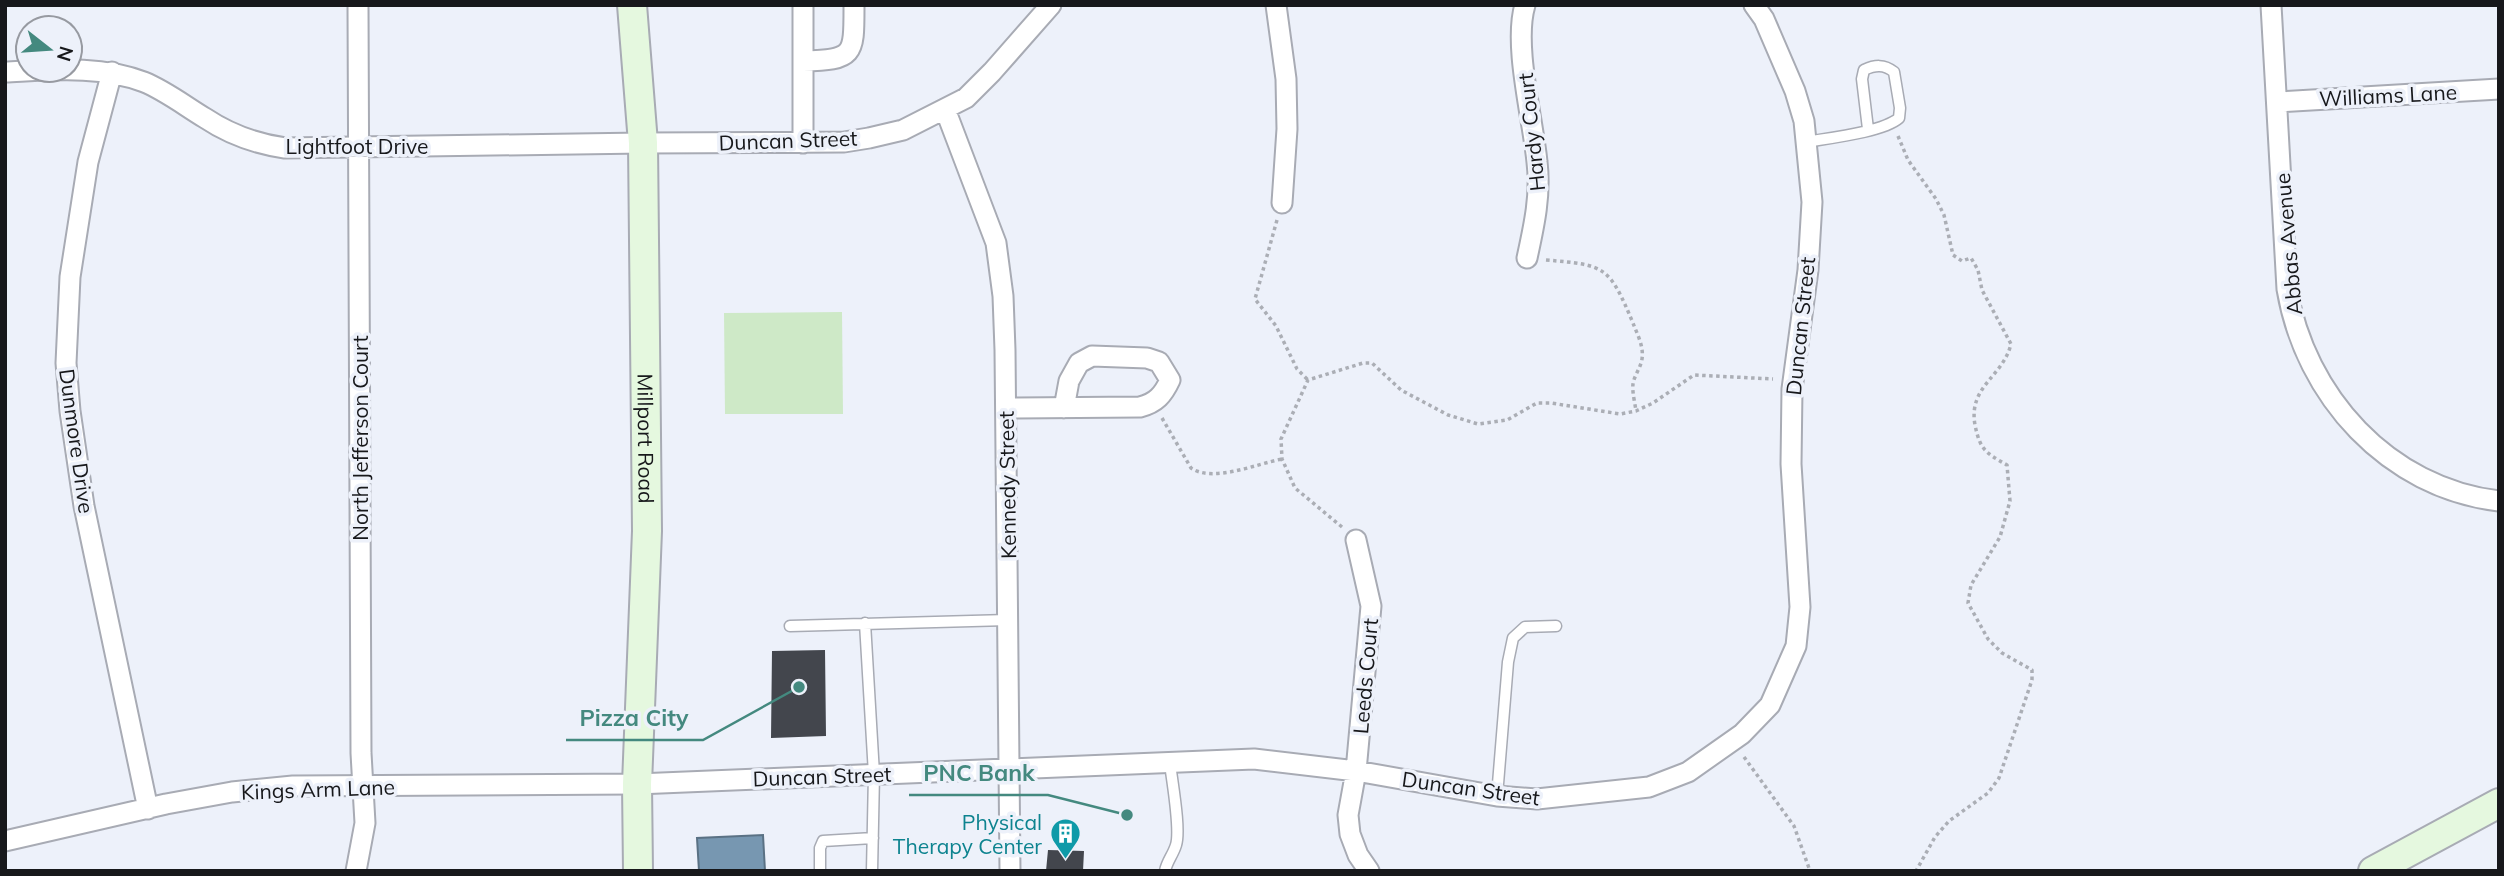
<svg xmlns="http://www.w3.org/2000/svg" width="2504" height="876" viewBox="0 0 2504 876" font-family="Mulish,sans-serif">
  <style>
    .green { fill: #cee9c7 }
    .water { fill: #7797b1; stroke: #5a7184; stroke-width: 2 }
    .building { fill: #43464d }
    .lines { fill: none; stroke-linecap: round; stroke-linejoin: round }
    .lane-casing { stroke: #a8abb4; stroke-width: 13 }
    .street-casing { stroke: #a8abb4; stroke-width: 23 }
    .secondary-casing { stroke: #a8abb4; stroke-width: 32 }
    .path { stroke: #abaeb5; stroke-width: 3.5; stroke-dasharray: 3.5 3.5; stroke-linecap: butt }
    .lane { stroke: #fff; stroke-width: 10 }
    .street { stroke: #fff; stroke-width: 19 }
    .secondary { stroke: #e5f8df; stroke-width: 28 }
    .labels { text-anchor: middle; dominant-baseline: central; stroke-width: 7; stroke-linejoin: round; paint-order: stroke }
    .street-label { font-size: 21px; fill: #17181b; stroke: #edf1fa }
    .culture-label { font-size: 21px; fill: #0d838f; stroke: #edf1fa; text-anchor: end }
    .leader { fill: none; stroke: #44897f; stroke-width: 2.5 }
    .callout-dot { fill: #44897f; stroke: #edf1fa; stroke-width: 2.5 }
    .callout-label { font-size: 23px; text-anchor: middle; font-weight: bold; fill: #44897f; stroke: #edf1fa; stroke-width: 7; stroke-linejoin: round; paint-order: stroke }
  </style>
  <rect width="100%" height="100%" fill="#edf1fa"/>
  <path class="green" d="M842,312L843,414H725L724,313Z"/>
  <path class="water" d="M763,835L765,871H699L697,838Z"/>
  <path class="building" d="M825,650L826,736L771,738L772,651Z
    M1048,850L1084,851L1083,871H1046Z"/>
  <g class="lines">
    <defs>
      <path id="lane" d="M1806,142C1829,138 1883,132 1899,118L1900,108L1894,72C1884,64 1875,65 1864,70L1862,79L1868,129
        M865,623L874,774L872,871
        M790,626L1008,620
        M1497,796L1508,662L1513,638L1525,627L1556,626
        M820,871V848L823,841L873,838
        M1165,871C1167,861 1173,855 1176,845C1181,829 1172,782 1170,763"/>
      <path id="street" d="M803,5V143
        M1276,5L1286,79L1287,129L1282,203
        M1525,5C1513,45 1533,119 1537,162C1541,195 1534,226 1527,258
        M2271,5L2287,289C2305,396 2388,488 2499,501
        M803,61C855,60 854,55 854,5
        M5,72C51,70 100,65 144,82C166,91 185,106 205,118C229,134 257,144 285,148L643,143L844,142L869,138L903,130L966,98L992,72L1051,5
        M112,72L88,162L70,277L66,363L70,411L84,506L148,809
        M2278,102L2499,89
        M945,109L996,243L1003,296L1005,350L1010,871
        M1006,408L1140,407C1156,403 1163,395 1170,380L1159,362L1147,358L1092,356L1079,363L1069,381L1064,408
        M1356,540L1371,606L1356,771L1348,815L1350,834L1358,855L1369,871
        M5,841L166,804L232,792L293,786L637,784L1254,759L1356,771L1497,796L1537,799L1649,787L1688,772L1742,734L1770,705L1796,646L1800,607L1791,464L1792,389L1808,270L1812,202L1804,121L1795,91L1764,19L1754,5
        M356,871L365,823L361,753L358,5"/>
      <g id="secondary">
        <path id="s1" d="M632,5L643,143L647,531L637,784L638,871"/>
        <path d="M2373,871L2499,803"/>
      </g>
    </defs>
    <use href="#lane" class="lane-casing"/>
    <use href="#street" class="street-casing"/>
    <use href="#secondary" class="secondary-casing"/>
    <path class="path" d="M1898,136L1908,160L1936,199L1944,215L1953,255L1962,261L1971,258L1978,270L1982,290L2011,344C2003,377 1968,386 1975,425C1980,450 1986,453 2007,465L2010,501L2000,537L1971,585L1968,603L1988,639L2002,653L2032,670V680L1999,778L1988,793L1949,821L1935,837L1916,871
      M1277,220L1255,299L1276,326L1297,369L1308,380
      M1546,260C1606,265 1609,266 1633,323C1637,334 1644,346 1642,359C1641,367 1634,376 1633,384C1632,392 1635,403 1636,411
      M1162,418L1191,468C1213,483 1256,464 1282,459
      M1342,527L1295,488L1282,459L1281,439L1308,380L1363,363H1372L1401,390L1448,415L1478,424L1507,420L1537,403H1551L1620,414L1636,411L1653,403L1694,375L1773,379
      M1744,757L1794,826L1810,871"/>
    <use href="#lane" class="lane"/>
    <use href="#street" class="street"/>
    <use href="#secondary" class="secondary"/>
  </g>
  <defs>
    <symbol id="building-pin" viewBox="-11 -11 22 30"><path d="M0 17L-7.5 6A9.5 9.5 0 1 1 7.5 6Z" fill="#0f9aa8" stroke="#edf1fa"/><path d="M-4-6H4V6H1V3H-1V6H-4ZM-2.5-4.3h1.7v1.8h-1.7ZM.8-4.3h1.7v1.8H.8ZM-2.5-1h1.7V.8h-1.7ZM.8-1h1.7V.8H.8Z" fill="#fff"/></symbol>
  </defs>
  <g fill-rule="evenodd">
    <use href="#building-pin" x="1048" y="816" width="35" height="47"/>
  </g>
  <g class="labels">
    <g class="street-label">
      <text transform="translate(2388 95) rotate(-3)">Williams Lane</text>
      <text transform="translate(1531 132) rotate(-96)">Hardy Court</text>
      <text transform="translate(788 140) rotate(-2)">Duncan Street</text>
      <text x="357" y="146">Lightfoot Drive</text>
      <text transform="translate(2288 244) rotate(-95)">Abbas Avenue</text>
      <text transform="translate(1800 326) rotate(-84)">Duncan Street</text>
      <text transform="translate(360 438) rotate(-90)">North Jefferson Court</text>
      <text stroke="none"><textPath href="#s1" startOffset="434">Millport Road</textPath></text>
      <text transform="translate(77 441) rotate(82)">Dunmore Drive</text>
      <text transform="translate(1007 485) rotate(-91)">Kennedy Street</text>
      <text transform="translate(1365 676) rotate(-85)">Leeds Court</text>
      <text transform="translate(822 776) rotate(-2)">Duncan Street</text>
      <text transform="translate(1471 788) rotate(8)">Duncan Street</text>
      <text transform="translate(318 789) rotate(-2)">Kings Arm Lane</text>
    </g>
    <g class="culture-label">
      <text x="1042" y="822">Physical<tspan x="1042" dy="24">Therapy Center</tspan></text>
    </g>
  </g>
  <path class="leader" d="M799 687L703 740H566M1127 815L1048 795H909"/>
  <g class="callout-dot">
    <circle cx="799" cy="687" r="7"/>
    <circle cx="1127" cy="815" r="7"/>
  </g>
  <g class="callout-label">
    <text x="634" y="726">Pizza City</text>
    <text x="979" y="781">PNC Bank</text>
  </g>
  <rect width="2504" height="876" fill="none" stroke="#17181b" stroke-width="14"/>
  <g transform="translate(49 49) rotate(107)"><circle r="33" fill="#edf1fa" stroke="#979aa1" stroke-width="2"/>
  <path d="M0-5L12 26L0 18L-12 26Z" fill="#44897f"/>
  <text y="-10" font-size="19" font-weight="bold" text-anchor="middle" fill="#17181b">N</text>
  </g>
</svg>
